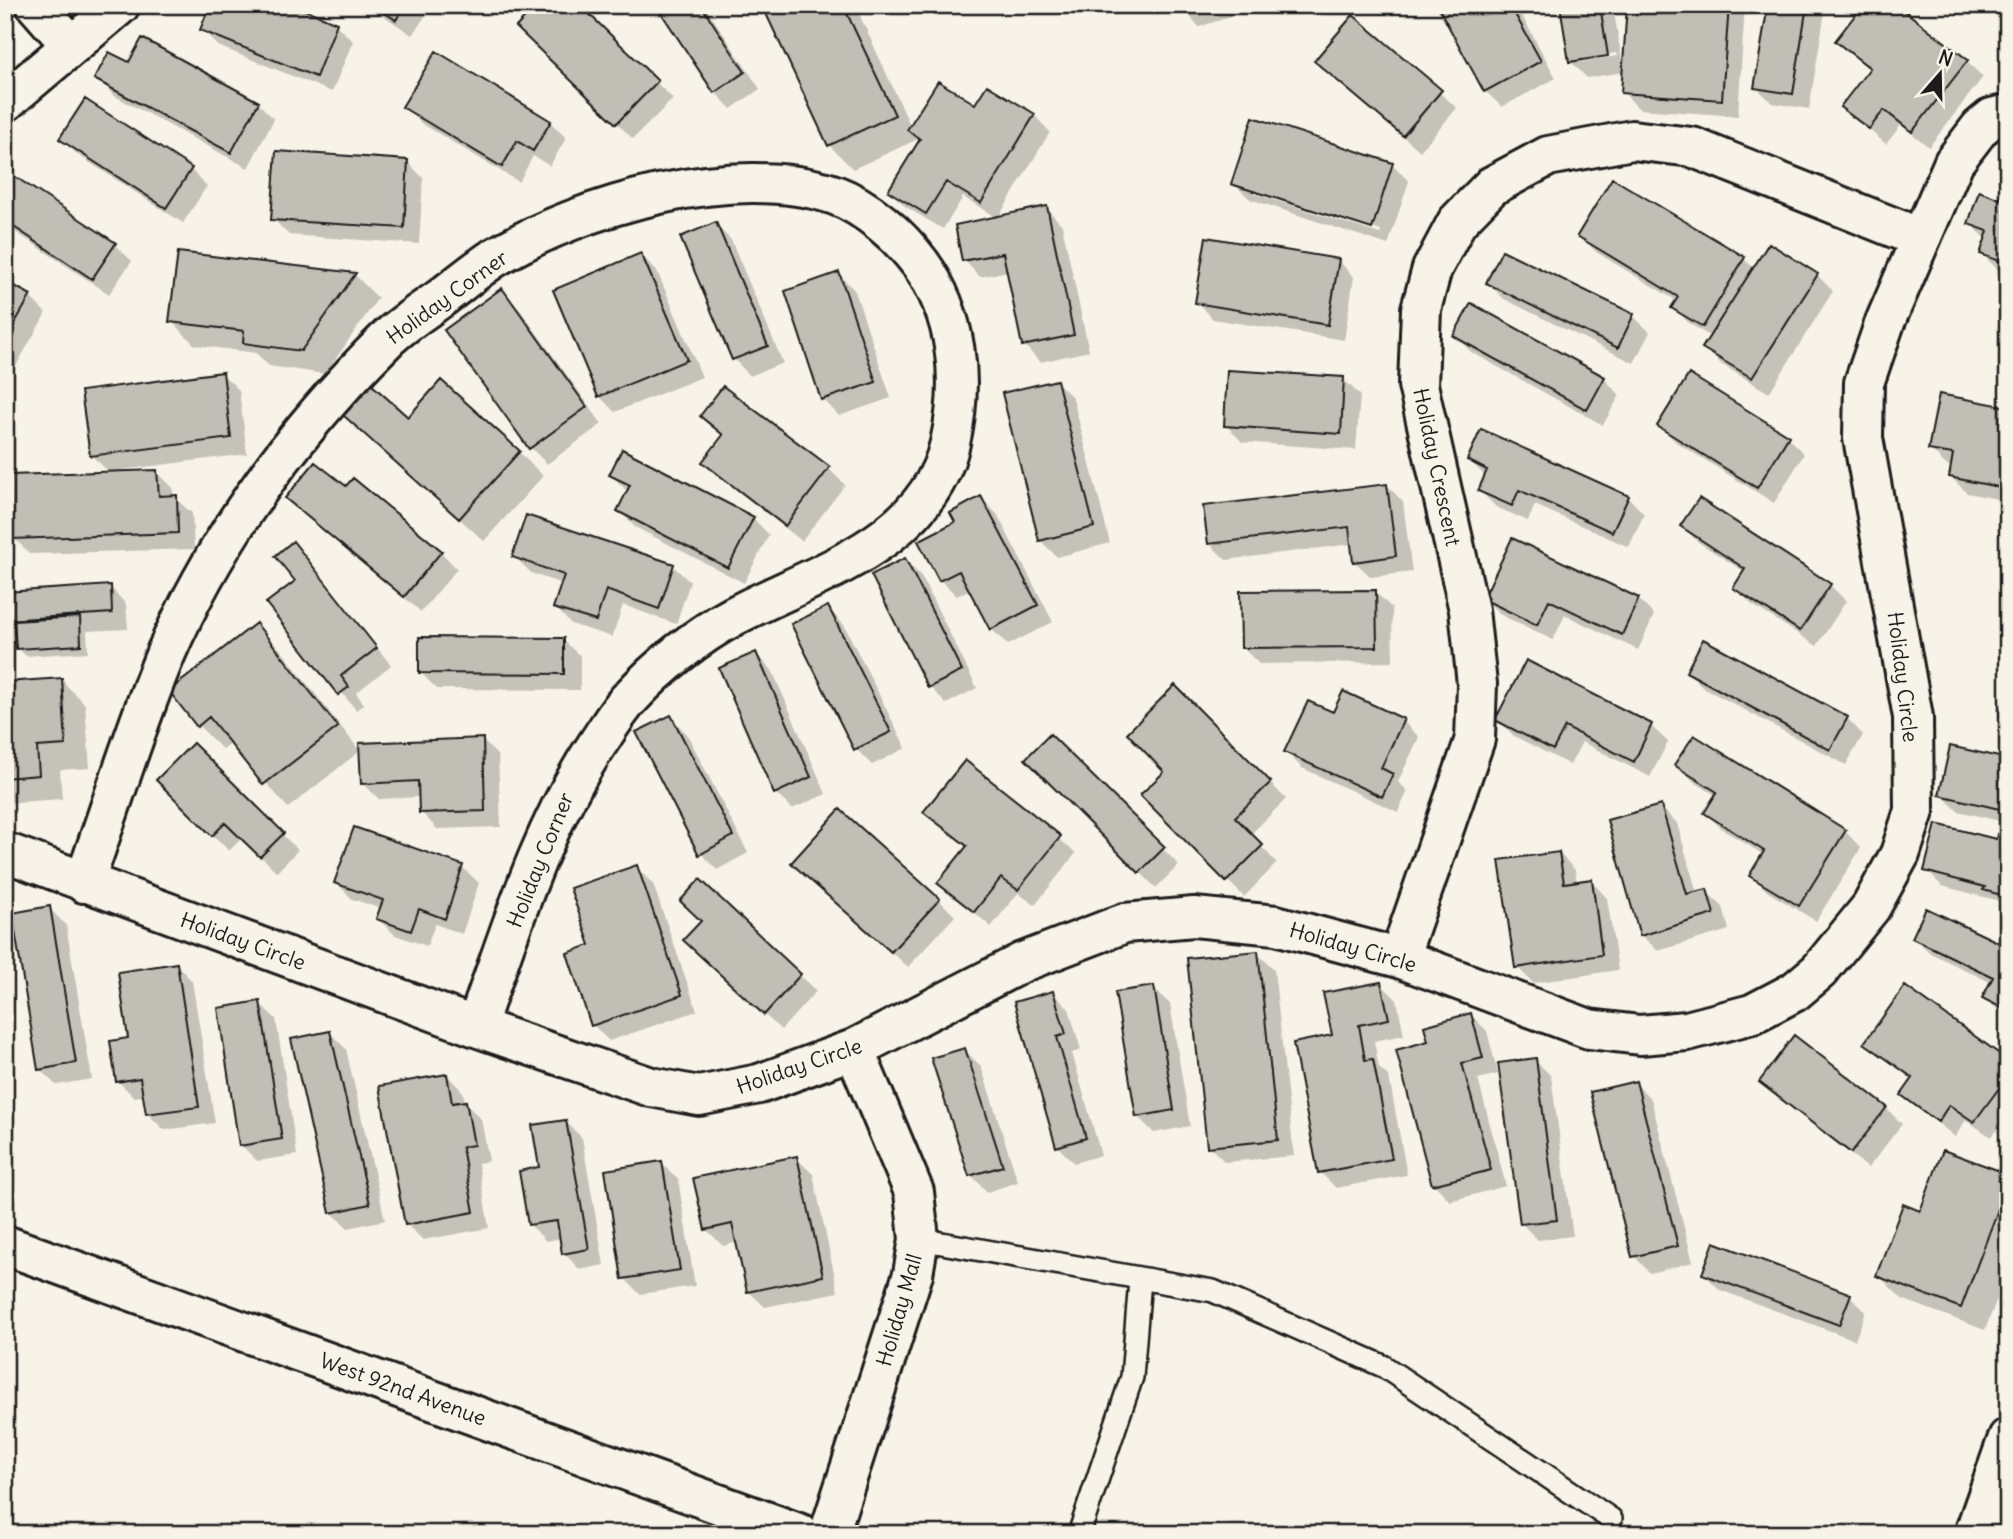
<svg xmlns="http://www.w3.org/2000/svg" width="2013" height="1539" viewBox="0 0 2013 1539" font-family="Delius,sans-serif">
  <style>
    .shadow { fill: #0003; fill-rule: evenodd }
    .building { fill: #c0beb5; stroke: #1c1c1c; stroke-width: 2 }
    .lines { fill: none; stroke-linecap: round; stroke-linejoin: round }
    .lane-casing { stroke: #1c1c1c; stroke-width: 26 }
    .street-casing { stroke: #1c1c1c; stroke-width: 44 }
    .primary-casing { stroke: #1c1c1c; stroke-width: 44 }
    .lane { stroke: #f7f3e8; stroke-width: 21 }
    .street { stroke: #f7f3e8; stroke-width: 38 }
    .primary { stroke: #f7f3e8; stroke-width: 38 }
    .labels { text-anchor: middle; dominant-baseline: central; stroke-width: 7; stroke-linejoin: round; paint-order: stroke }
    .street-label { font-size: 21px; fill: #1c1c1c; stroke: #f7f3e8 }
  </style>
  <rect width="100%" height="100%" fill="#f7f3e8"/>
  <filter id="ink" filterUnits="userSpaceOnUse"><feTurbulence type="fractalNoise" baseFrequency=".0143" numOctaves="2"/><feDisplacementMap in="SourceGraphic" scale="14" xChannelSelector="R" yChannelSelector="G"/><feConvolveMatrix kernelMatrix="1 2 1 2 8 2 1 2 1" color-interpolation-filters="sRGB"/></filter>
  <g filter="url(#ink)">
    <path class="shadow" d="M289,5L336,25L353,41L332,92L218,46L202,29Z
      M368,5H433L412,35Z
      M578,5L673,99L633,139L518,27Z
      M658,5H704L760,89L731,109L715,92Z
      M764,5H855L911,127L976,106L1034,115L1050,132L998,218L1046,208L1062,225L1089,351L1040,362L1024,345L1008,271L980,277L964,260L998,218L963,197L943,229L906,207L890,191L920,141L918,139L853,169L829,145Z
      M1181,5H1255L1256,8L1199,27Z
      M1439,5H1516L1556,78L1502,107L1485,91Z
      M1562,5H1613L1623,68L1629,5H1745L1738,116L1639,109L1623,92L1624,72L1587,78L1571,62ZM1616,53L1617,56L1582,62V59Z
      M1769,5H1826L1809,109L1772,103L1756,87Z
      M1353,18L1457,108L1420,151L1316,61Z
      M1837,41L1966,61L1983,77L1929,147L1901,125L1886,144L1842,107L1871,71Z
      M130,64L258,103L274,119L248,168L113,95L97,78Z
      M86,101L191,170L207,186L183,223L78,155L62,139Z
      M404,107L550,122L566,138L550,166L533,156L519,182L421,123Z
      M1255,119L1392,165L1409,181L1388,245L1250,199L1233,183ZM1250,188L1381,231L1380,234L1250,192Z
      M407,161L423,178L419,244L289,235L273,219Z
      M5,172L115,245L132,261L109,294L5,225Z
      M1613,181L1744,259L1755,269L1817,275L1833,291L1769,393L1721,364L1705,348L1711,337L1690,324L1673,307L1677,301L1596,252L1580,235Z
      M2008,182V273L1998,270L1982,254L1987,240L1970,223L2001,201Z
      M715,224L731,240L783,363L750,376L734,359L682,238Z
      M641,255L657,271L702,377L615,412L599,396Z
      M1338,260L1354,277L1344,340L1213,319L1197,302Z
      M839,274L855,291L891,398L839,416L823,399Z
      M355,275L378,298L325,374L269,366L256,353L195,345L171,321Z
      M5,283L30,297L46,313L15,368L5,363Z
      M1488,283L1633,316L1650,332L1634,363L1504,299Z
      M502,291L518,307L602,424L547,464L530,447Z
      M1455,336L1604,379L1620,395L1603,425L1471,352Z
      M222,374L239,390L247,454L121,470V473L157,472L173,488V497L192,513L194,549L30,554L14,538L110,473L92,456Z
      M1343,379L1360,395L1356,450L1242,442L1226,425Z
      M1057,382L1073,398L1110,543L1057,557L1040,540Z
      M723,388L829,469L845,485L802,541L721,478L705,462L724,437L702,416Z
      M5,394L12,400L5,412Z
      M2008,409V501L1967,493L1951,477L1953,467L1946,465L1930,449Z
      M345,415L409,420L519,452L543,476L484,541Z
      M1660,426L1788,438L1804,454L1774,503L1676,442Z
      M1469,460L1628,497L1644,514L1629,547L1535,505L1528,521L1496,507L1480,491L1486,477Z
      M611,475L753,518L769,535L744,583L635,527L619,511L627,491Z
      M1387,485L1403,502L1412,572L1371,577L1354,561L1352,544L1226,560L1209,543Z
      M346,489L441,552L457,569L421,612L287,498Z
      M981,498L997,514L1053,622L1008,645L991,629L970,589L957,596L940,580L957,522Z
      M1682,526L1830,585L1846,601L1817,646L1751,604L1735,587L1745,572L1698,542Z
      M293,543L391,665L356,693L364,704L356,710L269,604L297,582Z
      M514,556L673,566L690,582L676,624L623,605L612,637L571,624L555,607L562,584L531,573Z
      M905,560L921,576L977,688L946,704L930,687L873,576Z
      M110,587L126,604L128,629L87,631L88,652L26,656L18,648L17,636L5,637V594Z
      M1375,592L1392,608L1393,662L1259,664L1242,647Z
      M1485,599H1638L1654,615L1638,650L1565,615L1553,640L1501,615Z
      M828,608L844,625L906,748L872,765L856,749Z
      M256,625L280,649L360,751L288,808L231,742L222,749L198,725Z
      M563,640L580,656V690L437,689L420,672Z
      M756,654L772,670L826,794L792,809L775,793Z
      M1688,672L1847,718L1863,735L1846,765L1704,688Z
      M61,680L85,704L90,768L60,770L62,799L5,803V684Z
      M1175,687L1286,799L1250,835L1277,863L1244,897L1143,795L1167,772Z
      M1334,715L1403,721L1419,737L1398,782L1408,791L1398,812L1302,768L1286,752Z
      M670,717L687,734L748,853L717,870L701,853Z
      M1498,720L1651,726L1668,742L1650,777L1582,742L1570,765L1514,736Z
      M1050,736L1179,865L1156,888L1027,759Z
      M482,740L498,756L501,827L437,829L421,812L420,797L379,799L362,783Z
      M193,746L298,850L277,872L242,838L229,851L158,780Z
      M2008,761V823L1958,811L1941,795Z
      M965,763L1076,853L1035,905L1018,893L991,927L940,883L967,848L926,812Z
      M1677,764L1845,831L1861,848L1816,921L1768,892L1751,875L1764,855L1722,829L1706,813L1717,796L1693,781Z
      M1661,807L1677,823L1697,893L1706,891L1723,907L1729,930L1658,951L1641,935Z
      M355,829L462,867L479,883L462,934L435,924L427,946L395,935L378,919L382,909L352,899L336,882Z
      M2008,839V908L1996,900L1942,886L1926,870Z
      M1559,853L1575,870L1577,883L1591,881L1607,898L1618,970L1533,983L1517,967Z
      M636,867L653,884L697,1011L609,1041L593,1025L592,946Z
      M810,879L939,900L955,916L908,967Z
      M700,882L816,991L781,1030L702,956Z
      M49,908L66,925L92,1079L56,1085L39,1069Z
      M1914,937L2008,949V1018L1984,998L1992,983L1930,953Z
      M1257,953L1274,969L1294,1156L1225,1162L1209,1146Z
      M176,964L192,981L215,1123L164,1130L147,1113L145,1096L134,1097L118,1081L131,1039Z
      M1381,984L1397,1000L1404,1035L1374,1041L1379,1068L1389,1077L1407,1175L1336,1188L1320,1172L1334,1037Z
      M1153,988L1170,1004L1190,1126L1154,1133L1137,1116Z
      M1053,993L1069,1009L1081,1050L1072,1053L1101,1155L1074,1163L1058,1147L1016,1004Z
      M259,1003L276,1019L297,1155L257,1161L241,1145Z
      M1471,1015L1487,1031L1498,1074L1478,1079L1506,1186L1450,1201L1434,1184L1430,1042Z
      M330,1033L346,1049L385,1220L348,1228L331,1212Z
      M1866,1043L2008,1062V1115L1991,1137L1966,1120L1955,1137L1903,1095L1913,1081Z
      M964,1050L981,1066L1018,1182L987,1192L971,1175Z
      M1535,1060L1551,1076L1573,1236L1538,1240L1521,1223Z
      M447,1075L463,1092L465,1103L481,1119L489,1161L478,1163L489,1228L423,1240L406,1224Z
      M1761,1082L1886,1108L1902,1124L1868,1168Z
      M1635,1083L1651,1099L1693,1262L1650,1273L1634,1256Z
      M566,1122L582,1138L604,1265L580,1270L564,1253L561,1238L546,1241L530,1225L541,1169Z
      M796,1158L813,1174L838,1292L765,1307L748,1291L738,1242L723,1246L706,1229Z
      M661,1163L678,1179L695,1286L640,1294L624,1278Z
      M2008,1176V1270L1985,1330L1902,1299L1878,1275L1921,1213Z
      M1704,1274L1850,1296L1866,1312L1855,1340L1720,1290Z"/>
    <path class="building" d="M210,5H294L337,23L316,77L200,30Z
      M373,5H405L396,20Z
      M537,5H580L658,81L616,124L516,27Z
      M656,5H701L745,72L714,93Z
      M762,5H843L895,115L828,146Z
      M1179,5H1199L1181,11Z
      M1437,5H1510L1541,61L1484,92Z
      M1560,5H1600L1608,56L1569,62Z
      M1627,5H1729L1722,100L1621,93Z
      M1768,5H1807L1793,94L1754,88Z
      M1863,5H1897L1968,60L1912,132L1884,110L1869,129L1840,107L1870,68L1835,41Z
      M1353,15L1442,90L1403,136L1314,61Z
      M142,38L259,102L231,153L94,79L109,52L129,62Z
      M436,51L551,121L533,151L517,141L502,167L402,107Z
      M938,81L975,104L987,85L1035,114L981,203L946,182L926,214L888,191L920,139L907,130Z
      M85,99L192,168L166,208L59,139Z
      M1253,117L1393,163L1372,229L1231,184Z
      M276,151L408,160L404,228L271,220Z
      M5,170L116,243L92,279L5,221Z
      M2008,177V264L1980,254L1988,231L1968,224L1979,191L2000,199Z
      M1612,178L1745,257L1703,327L1671,308L1678,297L1577,236Z
      M1047,206L1074,335L1022,346L1003,253L962,261L955,225Z
      M716,222L768,346L732,360L680,237Z
      M1206,237L1339,259L1328,325L1195,303Z
      M1769,243L1818,274L1752,378L1702,348Z
      M1502,250L1634,314L1618,348L1486,283Z
      M178,252L356,273L301,351L243,343L244,331L169,322Z
      M641,253L687,360L598,397L553,290Z
      M839,272L876,382L821,400L785,291Z
      M5,281L31,295L5,340Z
      M502,288L587,407L529,449L444,330Z
      M1471,303L1605,377L1587,410L1453,336Z
      M1227,370L1344,377L1341,434L1224,426Z
      M223,372L231,438L90,456L81,391Z
      M1689,374L1789,436L1757,488L1657,426Z
      M441,380L520,451L459,519L343,415L371,384L408,417Z
      M1057,380L1094,527L1039,541L1002,393Z
      M723,386L830,467L785,526L702,462L723,435L700,416Z
      M1939,394L2008,407V489L1949,477L1953,454L1928,450Z
      M1481,429L1629,496L1612,532L1519,490L1512,506L1478,491L1487,470L1467,460Z
      M622,449L754,517L728,568L617,511L630,485L609,475Z
      M315,462L346,486L353,478L442,551L404,597L285,498Z
      M157,470L159,496L177,495L178,533L12,539L10,475Z
      M1387,484L1396,556L1353,562L1349,527L1208,544L1203,506Z
      M981,496L1038,605L990,630L959,571L939,581L918,541L955,522L950,513Z
      M1699,498L1831,584L1800,631L1733,588L1745,569L1680,526Z
      M526,515L674,564L659,609L606,590L596,621L553,608L564,575L512,557Z
      M1512,538L1639,598L1622,635L1549,600L1537,625L1483,599Z
      M293,541L377,648L341,676L349,687L338,695L266,603L295,581L275,556Z
      M905,558L962,671L928,688L871,575Z
      M111,585L112,613L5,620V592Z
      M1376,590L1377,647L1241,648L1240,591Z
      M828,606L891,732L854,750L791,624Z
      M80,617L81,645L16,649L14,621Z
      M256,623L338,727L263,785L209,717L197,727L169,691Z
      M419,637L564,638V674L419,673Z
      M1703,639L1848,717L1830,750L1686,672Z
      M756,652L811,777L774,794L719,668Z
      M1526,660L1652,724L1634,762L1565,727L1553,750L1495,720Z
      M62,678L66,745L37,747L39,775L5,778V682Z
      M1175,685L1271,782L1235,817L1263,845L1226,882L1140,795L1164,772L1127,733Z
      M2008,685V718L2000,716Z
      M1343,691L1404,719L1381,768L1393,774L1382,797L1284,752L1308,701L1333,712Z
      M671,715L733,836L699,855L636,732Z
      M1050,734L1165,847L1139,873L1025,759Z
      M1694,735L1846,830L1799,906L1749,876L1764,851L1704,813L1717,792L1674,765Z
      M483,738L485,811L419,813L418,781L361,784L359,743Z
      M193,743L284,833L260,857L225,823L212,836L156,780Z
      M1950,746L2008,759V811L1939,795Z
      M965,760L1061,836L1018,890L1001,878L974,912L937,883L967,846L923,812Z
      M1661,805L1687,894L1707,889L1714,914L1640,936L1607,820Z
      M840,809L940,899L891,952L791,863Z
      M1936,824L1996,839L1997,834L2008,837V897L1983,890L1985,887L1924,871Z
      M354,827L463,865L445,919L419,909L411,931L376,919L383,900L334,883Z
      M1559,852L1564,883L1592,879L1602,955L1515,968L1499,860Z
      M637,865L682,995L591,1026L567,953L590,945L570,888Z
      M700,879L801,974L764,1015L683,940L701,921L680,901Z
      M50,906L76,1063L38,1070L12,913Z
      M1926,908L2008,947V1011L1982,998L1993,977L1912,938Z
      M1258,951L1278,1140L1207,1147L1187,958Z
      M177,963L199,1107L146,1114L140,1078L116,1082L110,1041L128,1038L118,972Z
      M1381,982L1389,1019L1359,1025L1365,1060L1373,1059L1392,1159L1318,1173L1293,1043L1332,1035L1323,993Z
      M1154,986L1174,1110L1136,1117L1115,992Z
      M1905,986L2008,1060V1076L1974,1122L1949,1105L1938,1122L1901,1095L1913,1078L1864,1043Z
      M1053,991L1066,1034L1057,1037L1086,1138L1056,1147L1014,1002Z
      M260,1001L282,1139L239,1146L218,1008Z
      M1471,1013L1483,1058L1462,1063L1491,1170L1432,1185L1396,1050L1428,1041L1424,1026Z
      M330,1031L370,1204L330,1213L291,1039Z
      M1794,1035L1887,1107L1851,1153L1759,1082Z
      M965,1048L1003,1166L969,1176L931,1058Z
      M1536,1058L1557,1220L1520,1224L1498,1063Z
      M447,1074L452,1103L466,1101L474,1145L462,1147L474,1212L405,1225L379,1086Z
      M1636,1081L1678,1246L1632,1257L1590,1092Z
      M566,1120L589,1249L562,1254L557,1221L528,1225L519,1171L539,1167L532,1125Z
      M1943,1150L2008,1174V1183L1961,1308L1876,1276L1903,1204L1920,1211Z
      M797,1156L823,1276L747,1292L732,1224L705,1230L693,1178Z
      M662,1161L680,1270L622,1279L605,1170Z
      M1714,1242L1851,1294L1839,1325L1702,1274Z"/>
    <g class="lines">
      <defs>
        <path id="lane" d="M919,1239L1213,1291L1383,1366L1611,1519
          M1079,1534L1132,1377L1140,1280"/>
        <path id="street" d="M36,5L71,45
          M5,102L120,5
          M5,852L476,1027L651,1087L699,1096L759,1084L854,1049L1023,962L1125,923L1194,917L1276,925L1399,958L1589,1029L1640,1035L1687,1031L1752,1014L1794,992L1819,971L1871,907L1900,854L1914,811L1913,717L1863,438L1864,383L1885,322L1954,162L1980,128L1992,118L2008,114
          M84,883C111,807 135,728 166,653C218,534 296,429 388,338C404,323 423,311 441,298C458,285 476,270 494,258C581,205 735,161 835,195C867,207 900,236 920,263C958,315 964,381 950,443C927,544 815,573 734,616C697,636 658,667 630,698C618,711 608,728 598,743C540,830 511,929 476,1027
          M1399,958L1475,739L1477,684L1469,610L1418,385L1421,309L1432,269L1457,222L1492,186L1548,156L1632,140L1692,147L1920,238
          M829,1534L913,1274L919,1239L914,1192L854,1049
          M1974,1534L2008,1438"/>
        <path id="primary" d="M5,1245L801,1534"/>
      </defs>
      <use href="#lane" class="lane-casing"/>
      <use href="#street" class="street-casing"/>
      <use href="#primary" class="primary-casing"/>
      <use href="#lane" class="lane"/>
      <use href="#street" class="street"/>
      <use href="#primary" class="primary"/>
    </g>
  </g>
  <g class="labels">
    <g class="street-label">
      <text transform="translate(447 297) rotate(-36)">Holiday Corner</text>
      <text transform="translate(1437 467) rotate(78)">Holiday Crescent</text>
      <text transform="translate(1903 677) rotate(83)">Holiday Circle</text>
      <text transform="translate(540 860) rotate(-68)">Holiday Corner</text>
      <text transform="translate(243 941) rotate(20)">Holiday Circle</text>
      <text transform="translate(1353 947) rotate(16)">Holiday Circle</text>
      <text transform="translate(799 1066) rotate(-19)">Holiday Circle</text>
      <text transform="translate(899 1310) rotate(-74)">Holiday Mall</text>
      <text transform="translate(403 1389) rotate(20)">West 92nd Avenue</text>
    </g>
  </g>
  <rect width="2013" height="1539" fill="none" stroke="#f7f3e8" stroke-width="28"/>
  <rect x="14" y="14" width="1985" height="1511" fill="none" stroke="#1c1c1c" stroke-width="2.5" filter="url(#ink)"/>
  <g transform="translate(1940 74) rotate(20)" stroke="#f7f3e8" stroke-width="5" paint-order="stroke">
  <path d="M0-5L12 26L0 18L-12 26Z" fill="#1c1c1c"/>
  <text y="-10" font-size="19" font-weight="bold" text-anchor="middle" fill="#1c1c1c">N</text>
  </g>
</svg>
